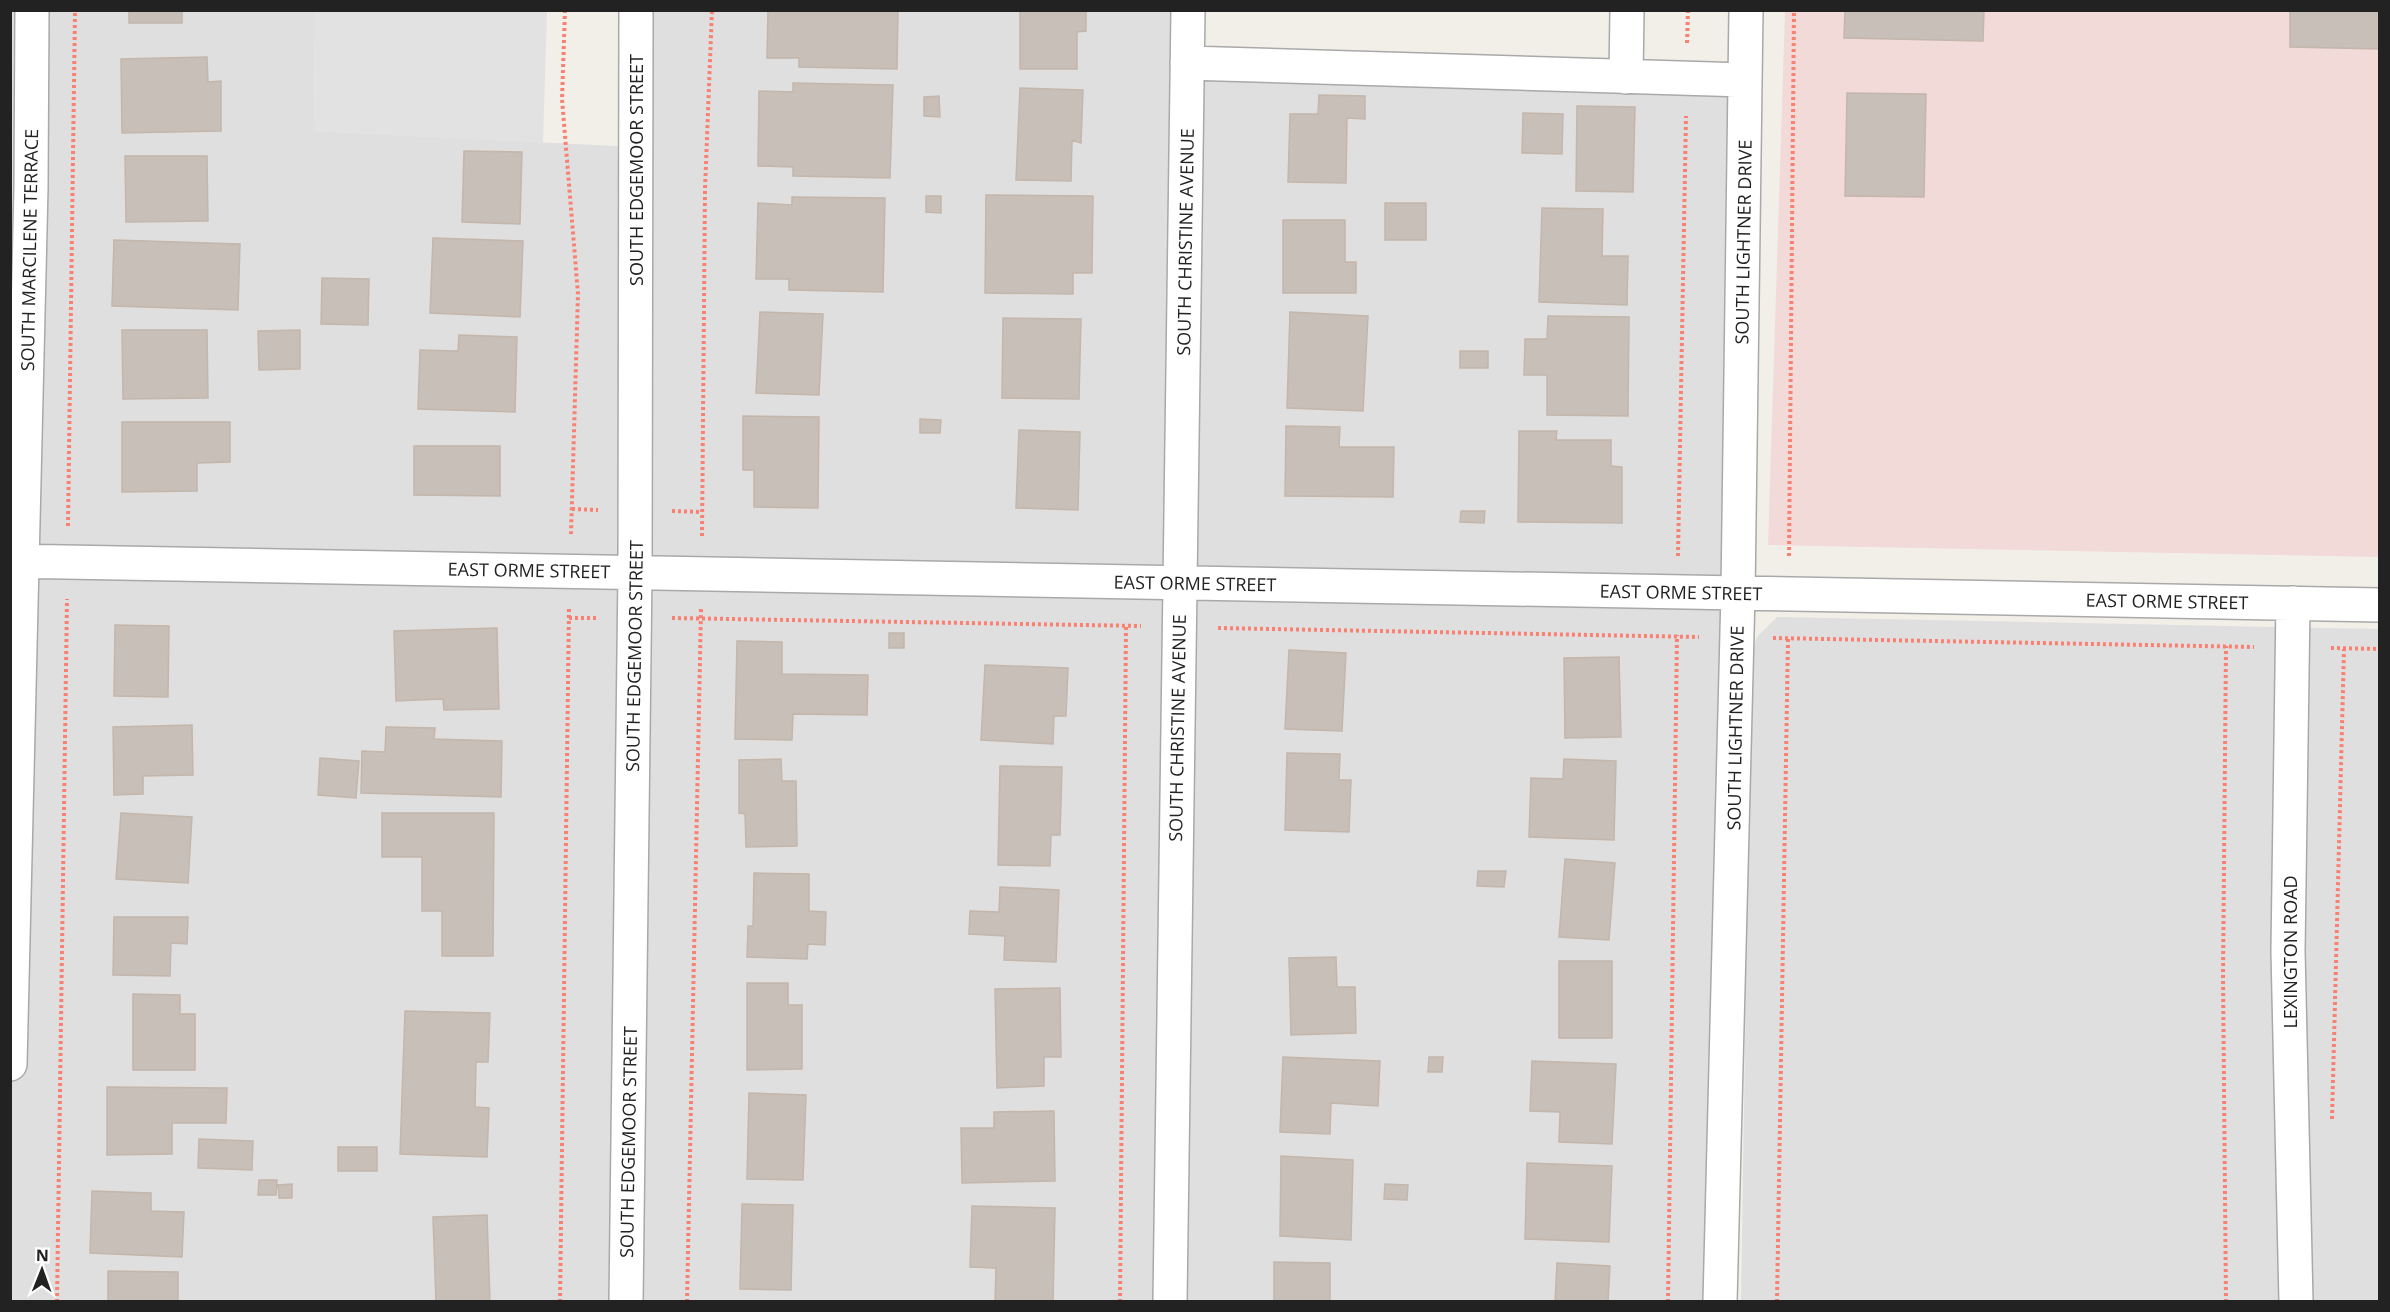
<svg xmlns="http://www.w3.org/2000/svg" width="2390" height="1312" viewBox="0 0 2390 1312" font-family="'Open Sans',sans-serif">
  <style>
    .residential { fill: #e0dfdf }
    .commercial { fill: #f2dad9 }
    .parking { fill: #e2e2e2 }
    .building { fill: #c7bfb8; stroke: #c4b6ab; stroke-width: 1.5 }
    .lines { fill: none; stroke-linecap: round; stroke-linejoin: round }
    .minor-casing { stroke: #a9a9a9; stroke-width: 36 }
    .path { stroke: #fa8072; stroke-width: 4; stroke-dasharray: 3 3; stroke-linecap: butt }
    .minor { stroke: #fff; stroke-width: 33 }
    .labels { text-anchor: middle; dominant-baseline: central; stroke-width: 4.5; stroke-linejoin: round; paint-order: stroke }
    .street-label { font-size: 18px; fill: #222; stroke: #fff }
  </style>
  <rect width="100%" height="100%" fill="#f2efe9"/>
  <path class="residential" d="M10,11H315L314,131L636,147V11H1188L1187,63L1745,80L1726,1301H11Z
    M1777,617L2379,629V1301L1741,1302L1751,656L1757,637Z"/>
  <path class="commercial" d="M1785,11H2379V557L1768,545Z"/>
  <path class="parking" d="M315,11H547L543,143L314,131Z"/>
  <path class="building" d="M129,10H182V23H129Z
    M768,10H898L897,69L799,67V58H767Z
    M1020,10H1086V31L1077,32V69H1020Z
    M1845,10H1984L1983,41L1844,38Z
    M2290,10H2380V49L2290,47Z
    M207,57L208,82L221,81V131L122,133L121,59Z
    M793,83L893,85L890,178L793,176V167L758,166L759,91L793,92Z
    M1020,88L1083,90L1081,143L1072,140L1071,181L1016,180Z
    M1847,93L1926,94L1924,197L1845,196Z
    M1319,95L1365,96V119L1347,118L1346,183L1288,182L1290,114H1318Z
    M939,96L940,117L924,116V97Z
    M1577,106L1635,107L1633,192L1576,191Z
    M1523,113L1563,114L1562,154L1522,153Z
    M464,151L522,152L520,224L462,222Z
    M125,156H207L208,221L126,222Z
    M986,195L1093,196L1092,273H1073V294L985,293Z
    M926,196H941V213L926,212Z
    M792,197L885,198L883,292L789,290V279H756L758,203L792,205Z
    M1385,203H1426V240H1385Z
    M1542,208L1603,209L1602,256H1628L1627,305L1539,302Z
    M1283,220H1345V262H1356V293H1283Z
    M433,238L523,241L520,317L430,313Z
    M114,240L240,244L238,310L112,306Z
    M322,278L369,279L368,325L321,324Z
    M760,312L823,314L819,395L756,393Z
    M1290,312L1368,316L1363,411L1287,408Z
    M1548,316L1629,317L1628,416L1547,415V375H1524L1525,339H1547Z
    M1003,318L1081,319L1079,399L1002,398Z
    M122,330H207L208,398L123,399Z
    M300,330V369L259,370L258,331Z
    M459,335L517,337L515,412L418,409L420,350L458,351Z
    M1460,351H1488V368H1460Z
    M743,416L819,417L818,508L754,507V470H743Z
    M920,419L941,420L940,433H920Z
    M122,422H230V462L197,463V491L122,492Z
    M1286,426L1340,427L1339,447H1394L1393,497L1285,496Z
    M1019,430L1080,432L1078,510L1016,508Z
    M1519,431H1557L1556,440H1611V466L1622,467V523L1518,522Z
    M414,446H500V496L414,495Z
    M1461,511H1485L1484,523L1460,522Z
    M115,625L169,626L168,697L114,696Z
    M497,628L499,709L444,710L443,699L396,701L394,631Z
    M889,633H904V648H889Z
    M737,641L782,642V674L868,675L867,715L793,714L792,740L735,739Z
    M1289,650L1346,653L1342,731L1285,729Z
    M1619,657L1621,737L1565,738L1564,658Z
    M985,665L1068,668L1066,716H1054L1053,744L981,740Z
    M192,725L193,775L143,776V794L114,795L113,727Z
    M386,727L435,728L434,739L502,741L501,797L361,793L362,751L385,752Z
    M1287,753L1340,754L1339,780H1351L1349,832L1285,830Z
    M320,758L359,761L356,798L318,795Z
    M781,759L782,781H796L797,846L746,847L745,814L739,813V760Z
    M1564,759L1616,761L1614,840L1529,837L1531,778L1563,779Z
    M1000,766L1062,767L1060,835H1051L1050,866L998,865Z
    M121,813L192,817L188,883L116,879Z
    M382,813H494L493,956H442V911H422V857H382Z
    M1565,859L1615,863L1609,940L1559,937Z
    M1478,871H1506L1504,887L1477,886Z
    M754,873L809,874V911L826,912L825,945L808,944L807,959L747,957L748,926H753Z
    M1000,887L1059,890L1056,962L1004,960L1005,936L969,934L970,911L999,912Z
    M114,917H188L187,944L171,943L170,976L113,975Z
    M1336,957L1337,987H1355L1356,1033L1291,1035L1289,958Z
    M1559,961H1612V1038H1559Z
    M747,983H788V1005H802V1069L747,1070Z
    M1060,988L1061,1057H1044V1086L997,1088L995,989Z
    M133,994L180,995V1014H195V1070H133Z
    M405,1011L490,1013L488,1062H476L475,1107L489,1108L487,1157L400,1154Z
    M1283,1057L1380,1061L1378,1106L1331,1103L1330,1134L1280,1132Z
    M1429,1057H1443L1442,1072H1428Z
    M1532,1061L1616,1064L1612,1144L1559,1142L1560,1112L1530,1111Z
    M107,1087L227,1088L226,1123H172V1154L107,1155Z
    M749,1093L806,1095L803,1180L747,1179Z
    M1054,1111L1055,1181L962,1183L961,1128H994V1112Z
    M199,1139L253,1141L252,1170L198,1168Z
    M338,1147H377V1171H338Z
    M1281,1156L1353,1160L1351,1240L1280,1236Z
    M1527,1163L1612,1166L1609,1242L1525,1239Z
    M259,1180H277L276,1195H258Z
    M292,1184V1198H279L278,1185Z
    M1385,1184L1408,1185L1407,1200L1384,1199Z
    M92,1191L151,1193V1211L184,1212L182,1257L90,1253Z
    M742,1204L793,1205L791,1290L740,1289Z
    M972,1206L1055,1208L1053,1302H995L996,1268L970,1267Z
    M487,1215L490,1302H436L433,1217Z
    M1274,1262L1330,1263V1302H1274Z
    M1557,1263L1610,1266L1608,1302H1555Z
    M108,1271L178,1272V1302H108Z"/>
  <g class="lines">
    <defs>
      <path id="minor" d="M1187,63L1745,80
        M1626,77L1627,10
        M10,561L2380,605
        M2293,603L2288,951L2296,1302
        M10,1064L31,188L32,10
        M626,1302L635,572L636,10
        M1170,1302L1188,10
        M1720,1302L1738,593L1746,10"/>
    </defs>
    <use href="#minor" class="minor-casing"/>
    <path class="path" d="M565,10L562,99L578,294L571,534
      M1687,43L1688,10
      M572,509L598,510
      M672,511L702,512
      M68,526L75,10
      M702,536L705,189L712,10
      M1678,556L1686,116
      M1789,556L1794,10
      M569,618H598
      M672,618L1141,626
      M1218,628L1699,637
      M1773,638L2254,647
      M2331,648L2380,649
      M2332,1119L2344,649
      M57,1302L67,599
      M560,1302L569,607
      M687,1302L701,609
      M1120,1302L1126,626
      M1668,1302L1677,635
      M1777,1302L1788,638
      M2226,1302L2223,976L2226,646"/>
    <use href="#minor" class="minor"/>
  </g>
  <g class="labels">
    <g class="street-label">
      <text transform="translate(636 170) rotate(-90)">SOUTH EDGEMOOR STREET</text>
      <text transform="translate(1185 242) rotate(-89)">SOUTH CHRISTINE AVENUE</text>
      <text transform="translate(1743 242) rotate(-89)">SOUTH LIGHTNER DRIVE</text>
      <text transform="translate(29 250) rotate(-89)">SOUTH MARCILENE TERRACE</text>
      <text transform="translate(529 570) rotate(1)">EAST ORME STREET</text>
      <text transform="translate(1195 583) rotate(1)">EAST ORME STREET</text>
      <text transform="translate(1681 592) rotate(1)">EAST ORME STREET</text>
      <text transform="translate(2167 601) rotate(1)">EAST ORME STREET</text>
      <text transform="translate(634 656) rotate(-89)">SOUTH EDGEMOOR STREET</text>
      <text transform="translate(1177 728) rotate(-89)">SOUTH CHRISTINE AVENUE</text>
      <text transform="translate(1735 728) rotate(-89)">SOUTH LIGHTNER DRIVE</text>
      <text transform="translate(2290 952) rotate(-90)">LEXINGTON ROAD</text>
      <text transform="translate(628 1142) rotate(-89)">SOUTH EDGEMOOR STREET</text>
    </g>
  </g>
  <rect width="2390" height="1312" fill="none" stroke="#222222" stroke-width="24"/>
  <g transform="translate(42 1270) rotate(1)" stroke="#ffffff" stroke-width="4.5" paint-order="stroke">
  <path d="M0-4.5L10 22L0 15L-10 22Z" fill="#222222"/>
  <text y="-9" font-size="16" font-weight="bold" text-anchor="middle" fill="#222222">N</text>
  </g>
</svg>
